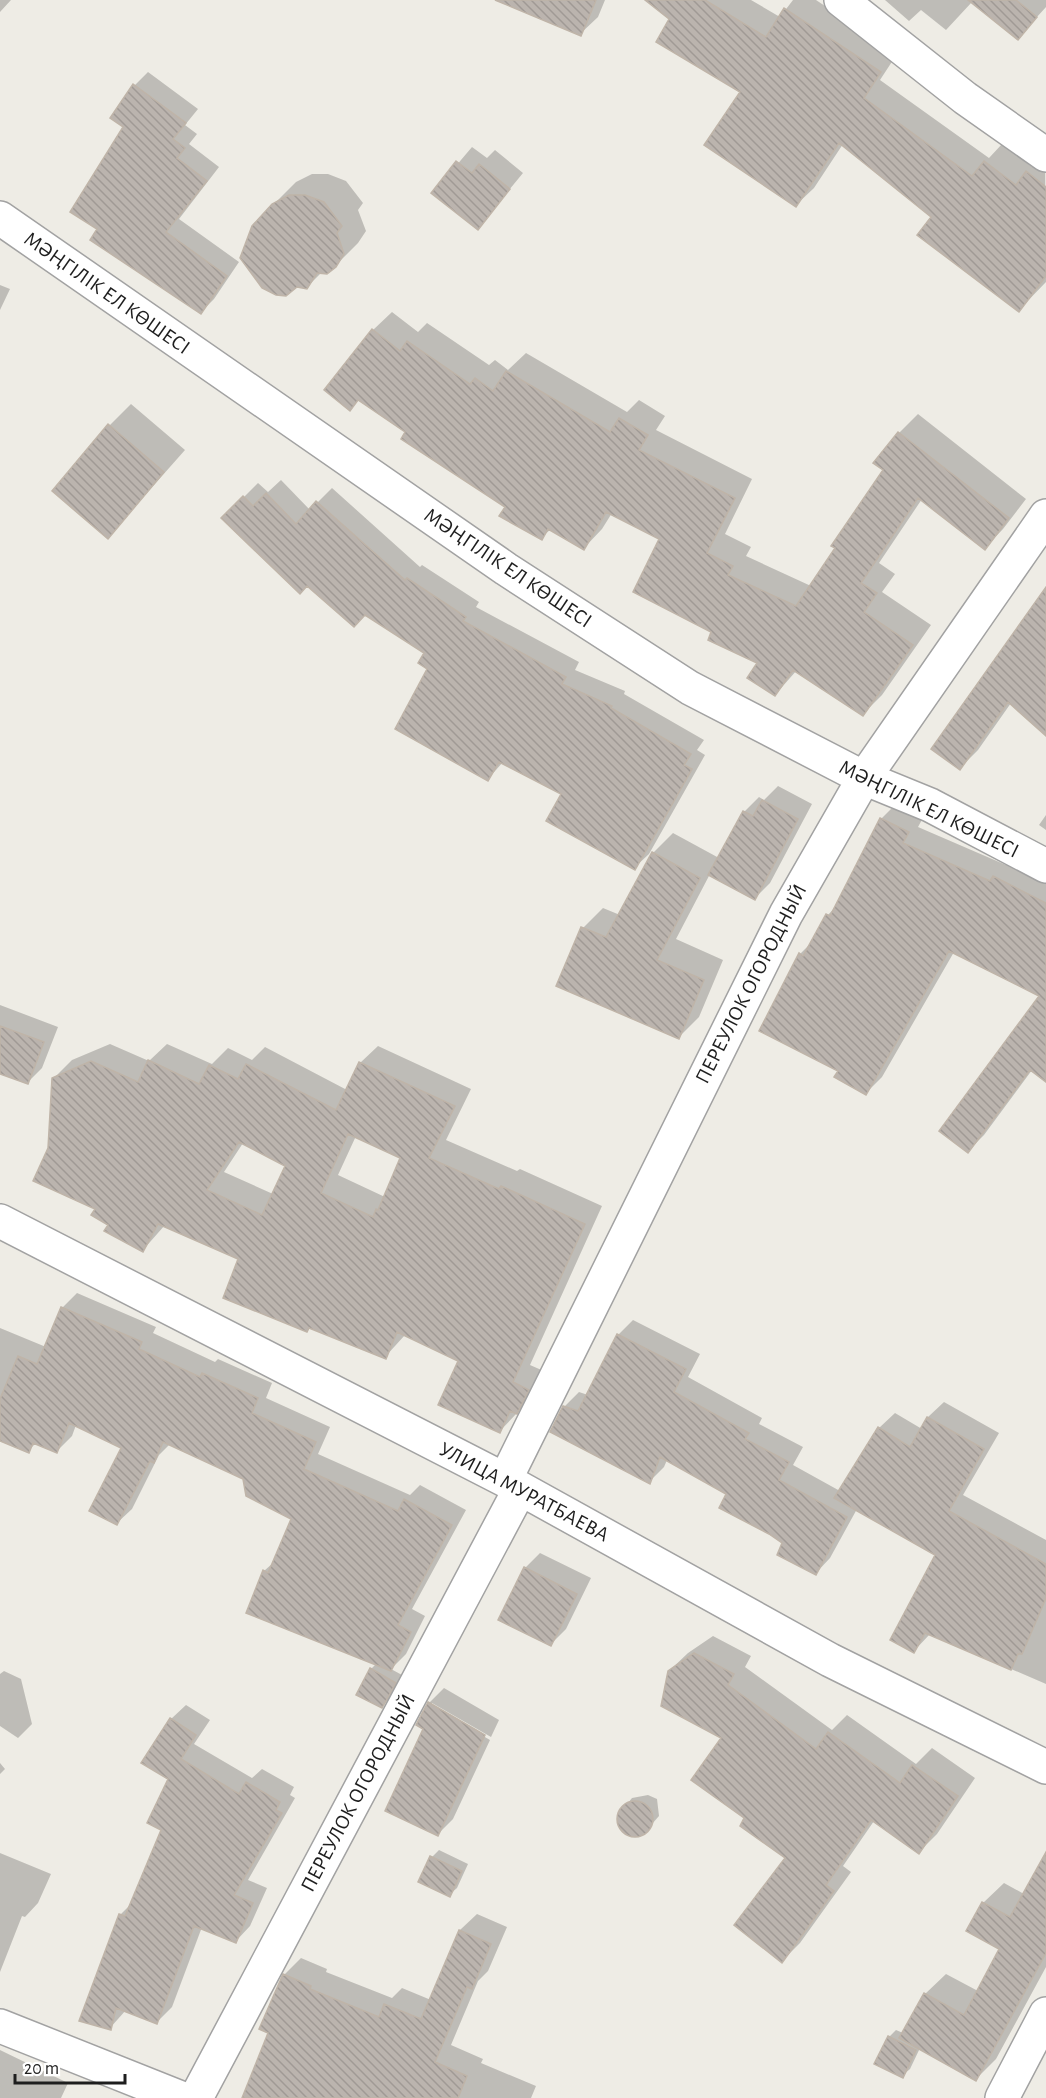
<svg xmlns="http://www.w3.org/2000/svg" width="1046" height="2098" viewBox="0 0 1046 2098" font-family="'Alegreya Sans',sans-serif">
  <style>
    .shadow { fill: #0003; fill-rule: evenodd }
    .building { fill: url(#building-back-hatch); stroke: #bfb4a8; stroke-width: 1.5; fill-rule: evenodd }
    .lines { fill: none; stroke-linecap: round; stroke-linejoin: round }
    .minor-casing { stroke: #a2a2a2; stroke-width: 36 }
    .minor { stroke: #fff; stroke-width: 33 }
    .labels { text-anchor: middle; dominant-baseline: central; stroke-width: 4.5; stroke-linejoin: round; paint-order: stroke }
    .street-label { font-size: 21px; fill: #1e1e1e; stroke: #fff }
  </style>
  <defs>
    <pattern id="building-back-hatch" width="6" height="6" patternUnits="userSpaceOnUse" patternTransform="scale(1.5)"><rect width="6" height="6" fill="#bbb4ae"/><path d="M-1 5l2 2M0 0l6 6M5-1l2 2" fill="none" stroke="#a09a95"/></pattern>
  </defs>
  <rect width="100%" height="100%" fill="#eeece5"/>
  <path class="shadow" d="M0,0H11L0,12Z
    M534,0H605L598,17L580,34Z
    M647,0H751L780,17L793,0H816L897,54L880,80L989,158L1002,144L1032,167L1045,155L1046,282L1019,310L933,217L843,144L814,188L796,205L742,91L671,19Z
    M885,0H1046V7L1018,38L972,2L946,30L921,10L909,21Z
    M148,72L198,109L185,125L197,134L189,144L219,167L179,219L239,262L214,299L201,312L99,228L135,85Z
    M472,147L487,158L495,150L523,173L478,228L433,193Z
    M312,174H328L346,181L363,203L358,210L366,231L358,243L335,266L322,272L307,287L273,205L296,182Z
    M0,285L10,289L0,310Z
    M392,312L418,332L427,323L489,365L495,360L508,370L526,353L627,412L639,400L665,416L656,430L752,479L725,534L751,547L746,556L811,586L885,470L899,433L918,414L1026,499L1003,529L985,548L922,499L879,563L895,574L882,592L931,625L882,695L863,714L797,670L775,695L759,663L713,631L662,538L612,513L602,529L584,548L551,529L541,538L507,507L408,432L359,399L350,409L373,330Z
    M131,404L185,450L108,537L109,426Z
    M281,480L310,510L332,488L420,567L422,565L479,602L476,607L579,662L575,670L625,691L624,694L704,740L697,750L705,755L649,854L634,868L563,793L503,762L488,779L429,669L426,652L366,613L308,584L223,518L258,483L268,492Z
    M1046,591V727L1011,703L978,750L960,768Z
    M778,786L812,804L770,883L755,898L710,874L676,939L723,960L699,1017L679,1037L558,985L583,928L603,908L620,915L653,853L673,833L719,858L744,812L759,797L764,800Z
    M898,802L924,816L918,827L1006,865L1010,860L1046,879V1080L1032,1070L984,1135L968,1151L1042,995L954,952L882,1077L866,1093L840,1070L800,954L812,942L828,915L837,905L882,818Z
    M1046,815V830L1039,825Z
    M0,1005L58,1027L42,1068L27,1083L0,1072Z
    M110,1044L149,1061L167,1044L212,1064L228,1048L252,1060L265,1047L347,1090L360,1063L378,1046L471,1089L446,1140L517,1171L520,1169L602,1206L530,1365L546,1372L534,1395L500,1431L460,1360L405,1335L385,1357L310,1327L307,1331L240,1258L165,1225L143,1250L110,1224L49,1148L54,1078L72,1060ZM356,1136L402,1157L385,1197L338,1175ZM243,1143L287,1165L273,1194L224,1172Z
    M77,1293L156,1327L153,1333L215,1362L218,1359L272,1383L266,1398L330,1427L318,1454L410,1495L420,1485L466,1510L412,1609L425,1616L406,1654L391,1669L402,1675L389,1699L382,1706L371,1669L376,1664L264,1571L274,1562L293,1518L245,1478L170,1444L159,1455L132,1509L117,1523L123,1447L76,1425L72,1436L57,1451L36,1443L28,1451L0,1439V1328L46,1347L62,1308Z
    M633,1320L700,1354L688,1377L762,1418L759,1424L803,1447L793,1465L840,1491L879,1428L895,1413L922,1429L928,1417L944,1402L999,1433L963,1495L1046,1540V1684L930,1634L914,1651L937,1554L857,1509L830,1558L816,1573L728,1493L667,1460L664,1467L649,1482L564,1407L579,1392L588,1395L618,1335Z
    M540,1553L591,1578L566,1629L551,1644L525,1568Z
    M713,1636L751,1656L745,1667L832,1730L847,1715L916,1764L932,1748L975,1778L937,1834L919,1852L874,1821L843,1866L851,1872L800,1943L782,1961L787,1858L746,1818L723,1738L669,1671L688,1653Z
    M4,1671L21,1679L32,1724L18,1738L0,1726V1674Z
    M444,1688L499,1720L491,1737L432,1703V1706L490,1740L453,1819L438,1834L425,1728L429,1703Z
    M186,1705L210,1720L194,1744L252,1778L262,1769L294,1787L290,1795L295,1798L248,1880L267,1888L250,1926L236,1941L202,1927L172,2007L157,2022L126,2010L110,2028L81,2020L121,1914L131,1904L163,1829L170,1778L171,1719Z
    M0,1763L5,1769L0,1774Z
    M648,1795L657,1799L659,1816L645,1832L627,1834L619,1826V1814L632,1798Z
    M439,1850L468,1864L457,1888L449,1895L432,1857Z
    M0,1853L51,1874L38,1903L25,1917L22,1916L0,1972Z
    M1046,1866V1967L996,2059L975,2080L920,2048L910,2069L902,2076L889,2037L896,2030L903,2033L925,1994L946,1974L978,1991L1001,1948L983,1903L1004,1883L1024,1894Z
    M477,1914L507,1927L488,1971L478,1981L451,2045L483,2059L481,2063L536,2086L531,2098H248L270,2032L284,1975L301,1958L327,1969L326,1972L392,1998L402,1988L431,2000L460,1930Z
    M0,2050L68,2083L61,2098H0Z"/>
  <path class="building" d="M495,0H596L581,36Z
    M645,0H705L766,37L784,8L881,72L864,98L972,176L984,161L1016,185L1026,171L1046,187V276L1019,312L917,235L931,217L839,143L796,207L704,145L740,92L656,42L669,19Z
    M968,0H1016L1037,17L1018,40Z
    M133,84L186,123L173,139L185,148L177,158L207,181L166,232L227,276L201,314L90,240L97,229L70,212L123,127L110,118Z
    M456,161L472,173L479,164L510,189L478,230L431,193Z
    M289,195H305L324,202L342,226L337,233L344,254L336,267L327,274L317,273L307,289L297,287L286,296L276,295L262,288L240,258L252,226L272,204Z
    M372,329L400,351L407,341L470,384L475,378L493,391L506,371L610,432L619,418L648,435L639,450L735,498L707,553L733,566L728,575L796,606L835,548L831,546L883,470L873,463L898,432L1009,518L985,550L918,498L861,583L877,593L864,612L913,645L863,716L793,670L775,696L747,678L757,663L708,640L711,632L633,592L659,539L606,512L584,550L548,529L542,540L499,516L505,507L401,439L405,432L358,400L350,411L324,390Z
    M108,424L164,472L108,539L52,491Z
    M266,493L296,524L316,501L405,580L407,578L466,617L463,621L566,677L562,684L612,706L611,708L691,754L684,765L692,769L635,870L546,821L561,794L499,762L488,781L395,729L427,669L418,663L424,653L365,615L354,627L307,586L300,594L221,518L243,496L253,506Z
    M1046,587V736L1008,702L960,770L931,749Z
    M762,800L798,819L755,900L708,875L743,811L753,816Z
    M880,818L909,832L903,843L990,881L993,876L1046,903V1082L1030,1070L968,1153L939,1131L1039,996L949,951L866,1095L834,1077L838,1071L759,1031L799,953L803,956L826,914L830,916Z
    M652,852L700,878L657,960L704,980L679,1039L556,986L581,927L606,937Z
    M0,1026L44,1042L28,1084L0,1074Z
    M148,1060L199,1084L209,1065L238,1079L246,1064L336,1110L359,1062L455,1106L429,1158L499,1189L501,1186L585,1224L513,1382L529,1390L517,1414L510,1411L500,1433L438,1405L458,1361L397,1332L386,1359L309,1328L307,1332L223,1298L238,1259L158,1224L143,1252L104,1231L108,1225L91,1215L95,1209L33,1181L48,1148L52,1078L91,1061L138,1082ZM348,1134L400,1158L378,1210L376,1209L373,1217L321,1193ZM239,1142L285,1166L262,1215L207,1190Z
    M61,1307L142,1342L139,1349L200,1377L202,1373L258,1398L252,1413L316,1442L304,1469L398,1511L404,1499L452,1525L398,1625L411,1632L391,1671L246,1613L263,1570L268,1573L291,1519L246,1496L243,1479L163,1442L154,1463L150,1461L117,1525L89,1511L121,1448L69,1423L57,1453L33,1443L29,1453L0,1441V1399L18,1356L37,1364Z
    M617,1334L686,1369L674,1392L749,1433L745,1439L789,1462L779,1480L847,1517L816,1575L777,1555L782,1543L769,1534L719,1508L726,1494L660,1457L650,1484L550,1432L563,1406L578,1411Z
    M927,1417L984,1449L949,1511L1046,1564V1598L1022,1654H1018L1011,1670L925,1633L914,1653L890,1640L935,1555L834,1498L878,1427L910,1447Z
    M524,1567L577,1594L551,1646L498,1620Z
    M694,1653L734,1674L728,1685L816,1749L828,1732L900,1783L912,1765L958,1796L919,1854L871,1820L826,1885L834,1891L782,1963L734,1925L785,1858L740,1826L744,1818L691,1780L721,1738L661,1706L668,1671Z
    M370,1668L396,1683L382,1708L356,1695Z
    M428,1702L485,1735L438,1836L385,1811L423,1729L416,1725Z
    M170,1718L196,1735L181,1759L239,1794L246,1782L280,1802L276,1810L282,1813L234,1895L253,1903L236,1943L194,1926L157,2024L116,2008L111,2030L79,2021L119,1914L125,1916L161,1830L147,1823L168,1779L141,1763Z
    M617 1819a18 18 0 1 1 36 0a18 18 0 1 1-36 0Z
    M1046,1852V1953L976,2081L899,2038L924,1993L964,2015L999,1949L966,1931L982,1902L1010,1917Z
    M430,1856L462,1871L450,1897L418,1882Z
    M459,1930L491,1944L472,1989L467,1987L435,2062L467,2076L458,2098H242L268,2033L259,2029L283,1974L311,1986L310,1989L379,2017L384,2004L421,2019Z
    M888,2036L916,2050L903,2078L874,2064Z"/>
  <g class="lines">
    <defs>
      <path id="minor" d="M841,0L965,98L1046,155
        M0,218L506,569L690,688L864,778L930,805L1046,866
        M0,1221L505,1480L830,1660L1046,1767
        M505,1480L786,914L864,778L1046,516
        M0,2026L181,2098
        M196,2098L520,1489
        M1002,2098L1046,2014"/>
    </defs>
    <use href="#minor" class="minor-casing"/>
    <use href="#minor" class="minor"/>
  </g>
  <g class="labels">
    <g class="street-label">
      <text transform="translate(107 293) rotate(35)">МӘҢГІЛІК ЕЛ КӨШЕСІ</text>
      <text transform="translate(508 568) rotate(34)">МӘҢГІЛІК ЕЛ КӨШЕСІ</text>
      <text transform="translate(929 809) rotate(26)">МӘҢГІЛІК ЕЛ КӨШЕСІ</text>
      <text transform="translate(751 984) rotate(-63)">ПЕРЕУЛОК ОГОРОДНЫЙ</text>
      <text transform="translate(524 1492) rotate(28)">УЛИЦА МУРАТБАЕВА</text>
      <text transform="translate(358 1793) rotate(-62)">ПЕРЕУЛОК ОГОРОДНЫЙ</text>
    </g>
  </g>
  <path d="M15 2074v9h110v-9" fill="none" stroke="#1e1e1e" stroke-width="3"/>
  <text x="24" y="2074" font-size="18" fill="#1e1e1e" stroke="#ffffff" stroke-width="4.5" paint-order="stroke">20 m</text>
</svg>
